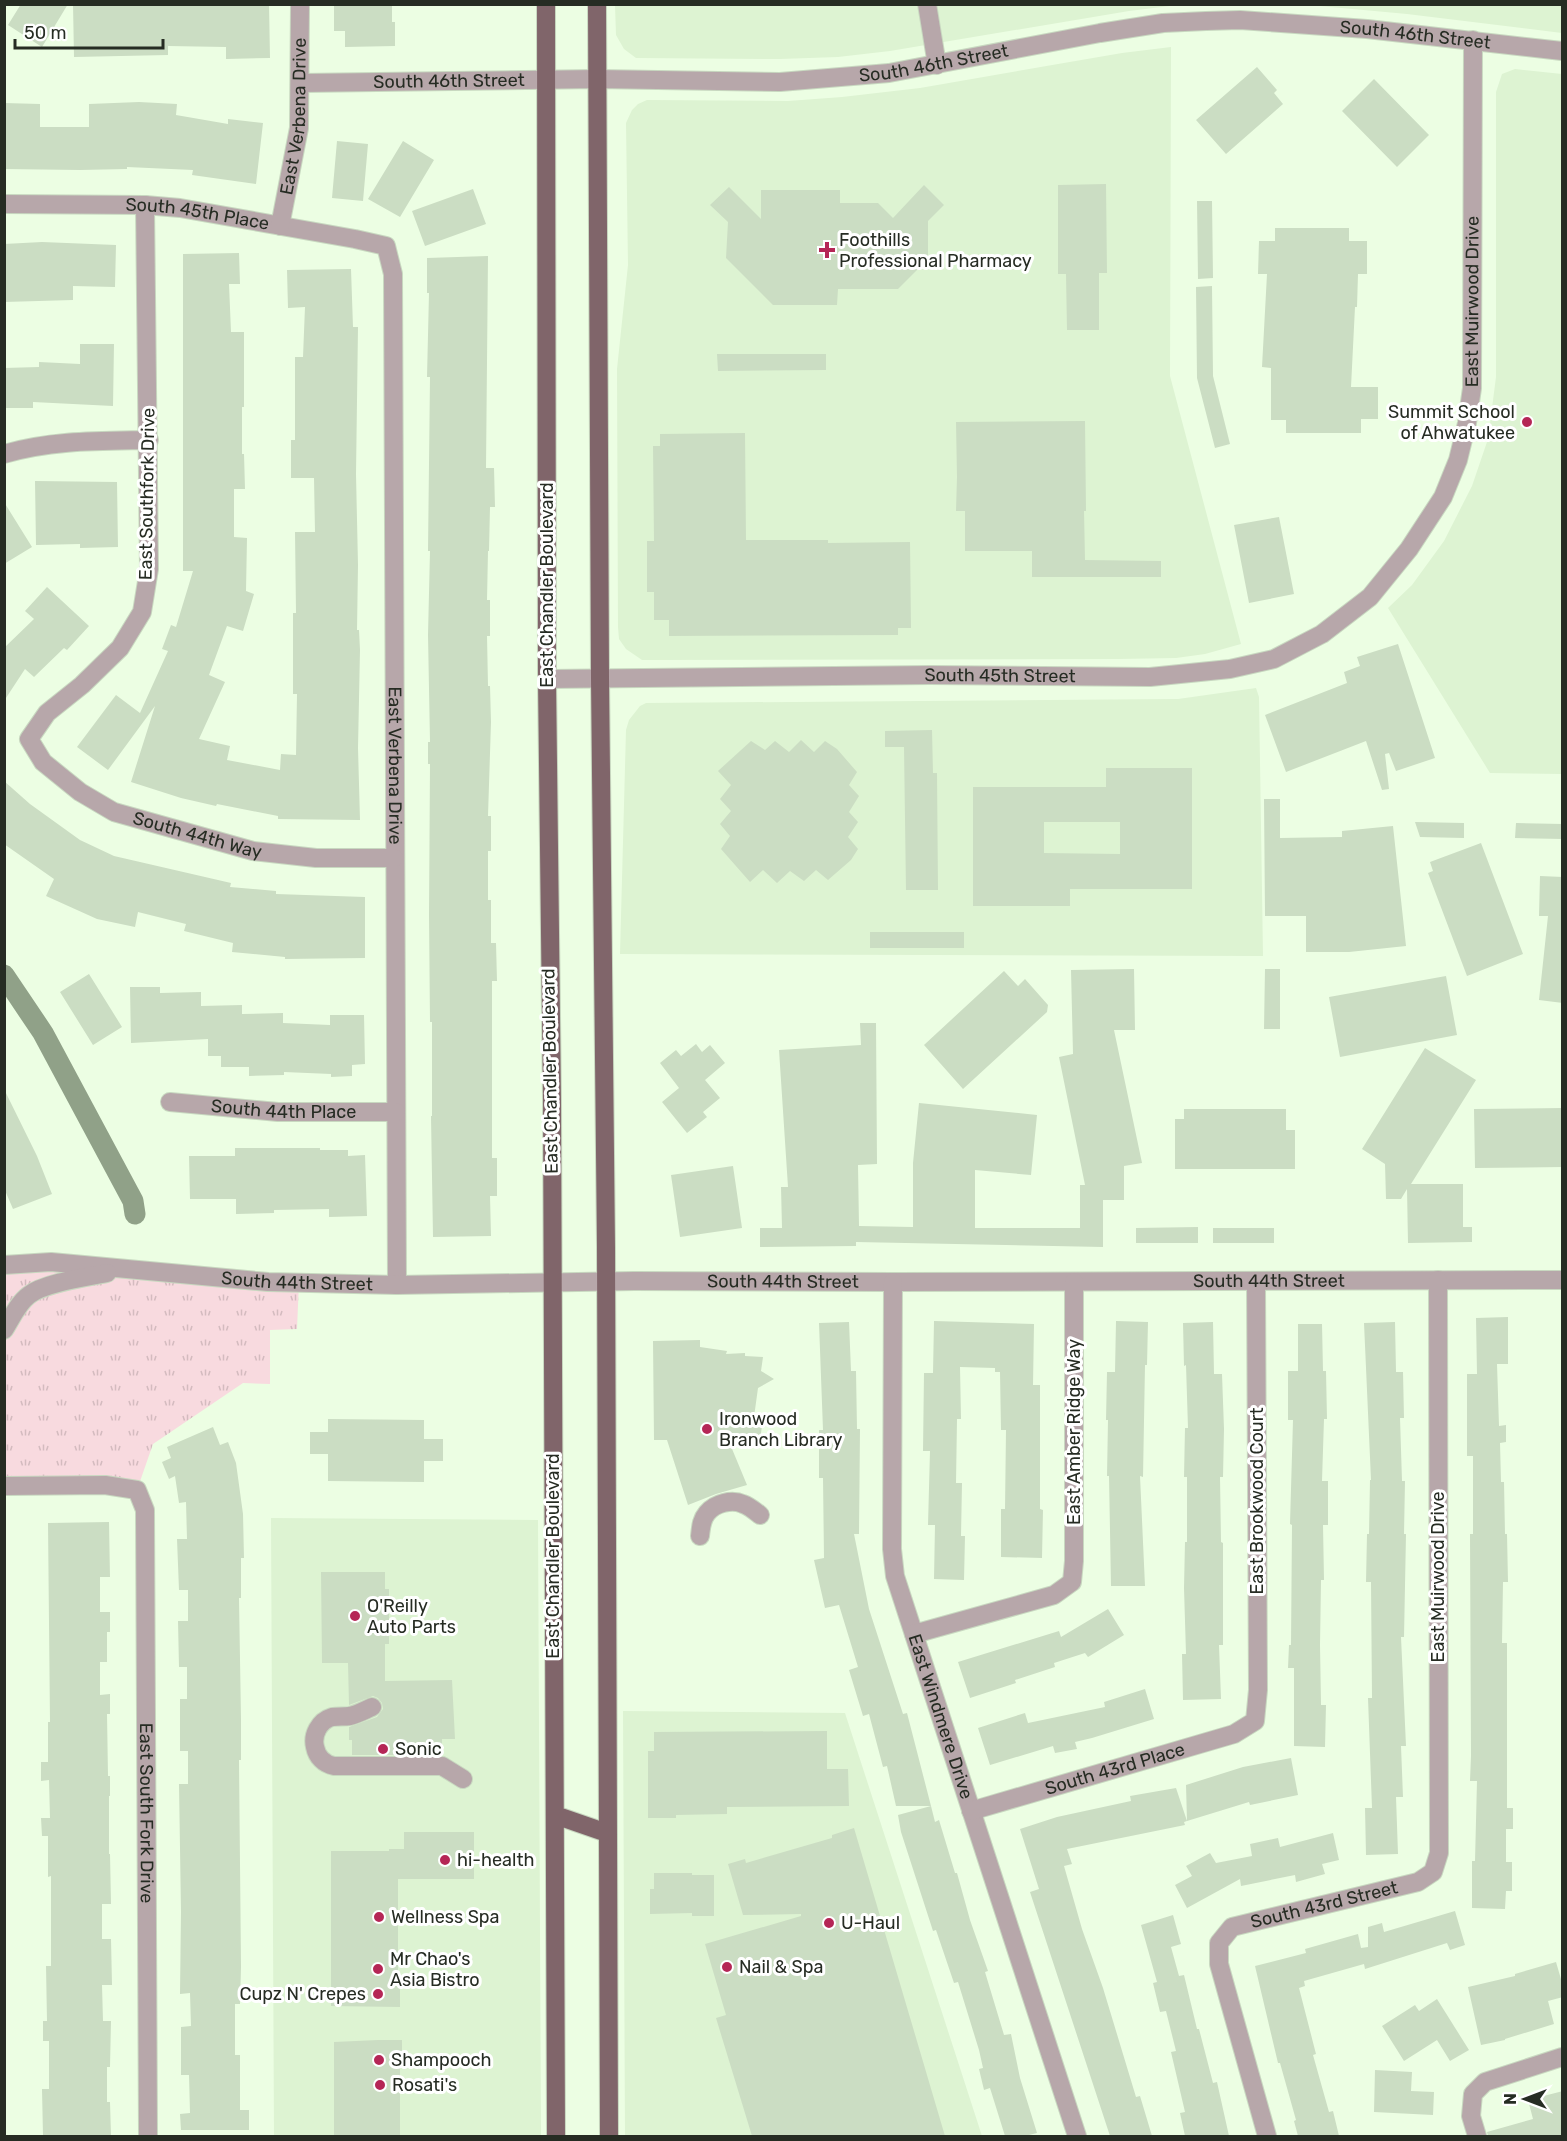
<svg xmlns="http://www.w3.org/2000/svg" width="1567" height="2141" viewBox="0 0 1567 2141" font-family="Rubik,sans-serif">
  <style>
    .built { fill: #ddf3d2 }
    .grass { fill: url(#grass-tufts) }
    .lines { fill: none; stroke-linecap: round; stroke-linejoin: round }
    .canal { stroke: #90a188; stroke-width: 21 }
    .building { fill: #cbddc3; fill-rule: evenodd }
    .minor-casing { stroke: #c8d8c0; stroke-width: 20 }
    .major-casing { stroke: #c8d8c0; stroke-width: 20 }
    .minor { stroke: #b7a7aa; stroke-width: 18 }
    .major { stroke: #80656a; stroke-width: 18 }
    .poi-dot { fill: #b52656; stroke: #fff; stroke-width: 2 }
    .labels { text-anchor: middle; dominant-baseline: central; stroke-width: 6; stroke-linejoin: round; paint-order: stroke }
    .street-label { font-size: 18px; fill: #262c23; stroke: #fff }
    .poi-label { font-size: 18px; fill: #262c23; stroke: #fff; text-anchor: start }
  </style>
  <defs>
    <pattern id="grass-tufts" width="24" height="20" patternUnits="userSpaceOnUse" patternTransform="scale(1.5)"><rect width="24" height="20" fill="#f8dadf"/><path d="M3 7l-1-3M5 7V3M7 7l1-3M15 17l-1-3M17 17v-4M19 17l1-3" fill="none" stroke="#d4bbbf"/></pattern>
  </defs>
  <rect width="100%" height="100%" fill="#ecfee3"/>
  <path class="built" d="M615,5H1178L1129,11L890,51L838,57L780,59L636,58L624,49L616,35Z
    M1309,5H1562V33L1407,14Z
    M1171,47L1170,376L1241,644L1205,654L1176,658L1118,659L642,660L626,649L619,639L618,627L617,369L628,265L626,123L632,110L638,104L647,100L788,101L842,97L920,88L1122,53Z
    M1515,69L1562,74V774L1490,773L1388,608L1412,585L1444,541L1472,486L1488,439L1496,377V92L1502,74Z
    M1256,688L1259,697L1263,956L620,954L626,730L629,720L640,706L646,703L1178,699Z
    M271,1518L538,1520L541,2136H274Z
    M623,1711L845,1713L982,2136H625Z"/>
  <path class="grass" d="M4,1265L299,1282L297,1329L270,1330V1384L243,1383L153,1444L137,1490L5,1486Z"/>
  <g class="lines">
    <path class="canal" d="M4,975L43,1033L133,1201L135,1214"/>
  </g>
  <path class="building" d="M21,4H68L42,47L8,25Z
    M73,4H269L270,58L226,59V47L168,46V55L74,57Z
    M334,4H392V22H395V46L345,47V31H334Z
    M1257,67L1277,90L1274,93L1283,104L1226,154L1196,120Z
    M1374,79L1429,135L1397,167L1342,111Z
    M139,102L177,104L176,115L228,124V119L263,123L256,184L192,175L193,170L127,167V169L80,170L4,169V103L40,104V127H89V104Z
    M337,141L368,144L363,201L332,198Z
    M403,141L434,160L400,217L368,199Z
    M1106,184L1107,273H1099V330H1067L1066,274H1058V185Z
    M924,185L944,205L928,221V259L898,289H838L837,305H773L726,258L728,222L710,205L729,187L761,219V190H840V203H878L893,218Z
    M473,189L486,224L425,246L412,211Z
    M1197,201H1212L1213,278L1198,279Z
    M1275,228H1349V241H1367V274H1358L1357,307H1355L1351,387H1378V419H1361V433H1286V420H1271V368L1262,367L1267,274H1258L1259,241H1275Z
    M42,242L116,245L115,287L73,286V300L4,302V244Z
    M239,253L240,284H229L231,332H244V407H242V454H244L245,489H234V537L247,538L246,591L254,594L243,631L227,626L209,675L225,682L199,739L230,746L227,760L280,770L281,754L296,755L297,694H293V613H296L295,532H315L314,478H291V440H295V357H303L305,307L288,308L287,270L351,269L353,327H358L356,474L358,565L357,630H359L360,650L358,748L360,820L278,819V816L217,804L216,806L181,798L131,782L155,706L108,770L77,747L116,695L140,713L168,651L162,649L171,625L176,627L193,571H183V254Z
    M488,256L486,468H494L495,507H490L489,551H488L487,600H490V636H487L488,686H490L491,722L488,816H491V851H488V900H491V943H496L497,981H492V1158H497V1196H490L491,1236L433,1237L431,1116H432V1022H430L429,915L430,764H428V742H430L428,635L430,551H428L430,377H427L429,293H427V258Z
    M1212,286L1213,376L1230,444L1215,448L1197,378L1196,287Z
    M80,344H114L113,406L33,402V408H4V368L39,367V362L80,364Z
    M717,354H826V370L718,371Z
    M1085,421L1086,511H1084L1085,560L1161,561V577H1032V551H965V511H956L957,477L956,422Z
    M745,433L746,540H828V543L910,542L911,628H898V635L669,636V620H654V592H647V541H654L653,446H660V434Z
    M35,481L117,482L118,547L80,548V544L36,545Z
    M4,502L32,547L4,564Z
    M1279,517L1294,594L1249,603L1234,525Z
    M47,587L89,626L67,650L64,648L34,677L25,669L4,701V648L34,619L25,611Z
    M1398,644L1435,758L1396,771L1389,753L1385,754L1389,789L1382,790L1366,741L1286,772L1265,715L1347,683L1344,672L1360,666L1357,657Z
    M932,730L933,773H937L938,890H906L904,747H885V731Z
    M801,740L814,752L825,741L837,749L857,772L849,785L859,796L849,812L858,822L848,837L858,849L851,860L828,880L816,870L804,881L790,871L777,883L763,870L750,882L721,849L730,836L720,824L731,811L720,799L731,785L718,771L751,741L765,750L775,741L789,752Z
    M1106,768H1192V889H1070V906H973V787H1106ZM1044,822H1120V854L1044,853Z
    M4,781L30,804L80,840L114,856L231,883L230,887L276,891V894L365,897V958L285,959V957L232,952L233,943L184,931L186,924L138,912L135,927L97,919L46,896L54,879L4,844Z
    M1264,799H1280V838L1342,837V831L1393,826L1406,946L1349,952H1306V916H1265Z
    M1415,822L1464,823V838L1420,837Z
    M1516,823L1563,824V839L1515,838Z
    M1481,843L1523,954L1467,976L1428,873L1433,871L1430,862Z
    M1540,876L1563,877V1003L1539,1000L1548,916H1539Z
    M870,932H964V948H870Z
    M1134,969L1135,1030H1114L1142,1163L1124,1166V1200H1103V1247L856,1242V1246L760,1247V1228H782L781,1187H788L779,1050L861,1045L860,1023H876L877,1164L858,1165L859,1226L913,1227V1163L919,1103L1037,1115L1031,1175L975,1170V1228H1080V1185H1085L1059,1057L1073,1054L1071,970Z
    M1265,969H1280V1029H1264Z
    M1004,971L1018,986L1025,979L1048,1005L1047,1012L963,1089L924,1045Z
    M89,974L122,1027L93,1045L60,992Z
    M1446,976L1457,1035L1340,1057L1329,997Z
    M130,987H160V993L201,992V1006L242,1005V1014L283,1013V1023L330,1025V1015H364L365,1064L352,1065V1076L331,1077V1074L284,1072V1075L249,1076V1067H221V1056H208V1039L131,1043Z
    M696,1044L702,1052L710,1045L725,1063L705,1080L720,1098L703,1112L707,1117L687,1133L662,1102L679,1088L660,1063L676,1050L681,1056Z
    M1425,1048L1476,1080L1411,1184H1463V1227H1472V1242L1408,1243L1407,1189L1401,1199H1386L1385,1164L1362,1149Z
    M4,1089L37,1156L52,1194L13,1209L4,1188Z
    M1563,1108V1167L1475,1168L1474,1109Z
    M1184,1109H1286V1130H1295V1169H1175V1119H1184Z
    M235,1148H320V1150H348V1156L365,1155L367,1216L329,1217V1209L274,1210V1213L236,1214V1199H190L189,1156H235Z
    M733,1166L742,1228L680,1237L671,1175Z
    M1198,1227V1243H1136V1228Z
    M1213,1228H1274V1243H1213Z
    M1508,1317V1364H1497L1499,1426L1506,1425V1442L1500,1443L1501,1482H1504L1505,1534H1507L1508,1582H1503L1502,1643H1507V1808H1513V1829H1506V1862H1512V1891H1506L1505,1909L1472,1908V1861H1475L1477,1781H1470L1471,1756L1470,1534H1473V1456H1467V1374H1477L1476,1318Z
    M934,1321L1034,1324L1033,1385H1040V1509L1043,1510L1042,1558L1001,1557V1509H1005L1006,1430H1001L1000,1372H995V1368L960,1367L961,1419H957L956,1483H962L961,1536H965L964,1580L934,1579L935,1525H928L930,1451H923L924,1373H933Z
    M1116,1321L1148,1322L1147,1365H1145L1143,1477L1140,1476L1145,1586H1111L1109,1476H1107L1108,1420H1106L1107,1372H1115Z
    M849,1322L851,1371H856L857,1429H860L859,1534H854L869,1609L903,1714L907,1713L931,1806H896L887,1766L883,1767L869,1714L863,1716L849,1670L858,1667L839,1605L825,1608L814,1560L824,1558L823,1478H819V1430H823L819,1323Z
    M1213,1322L1214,1374H1222L1224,1429L1223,1477H1220L1221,1542L1223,1543V1645H1219L1221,1699L1183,1700L1182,1654H1186L1184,1588L1185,1542H1187V1477H1184L1185,1428H1188L1186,1365L1184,1366L1183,1323Z
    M1395,1322L1396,1372H1403L1404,1418H1400L1402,1481H1405L1404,1534H1406L1404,1637H1401L1406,1746H1401L1403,1797H1396L1398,1854L1366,1855L1365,1808H1372L1368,1698H1372L1371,1582H1366L1367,1534H1369L1370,1480H1371L1364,1323Z
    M1298,1324H1322L1323,1371H1326L1327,1419H1324L1322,1481H1328V1525H1323L1324,1580H1321L1320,1645L1321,1705H1326L1325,1747L1294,1746V1668H1288L1289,1645H1291L1292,1525L1290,1524L1293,1420H1288V1371H1298Z
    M700,1340V1347L727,1351L726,1354L745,1353V1356L763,1357L761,1371L774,1379L758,1388L754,1417L763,1418L759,1448L730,1444L747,1485L716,1494L688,1505L667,1440H654L653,1341Z
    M328,1419L424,1420V1439H443V1461H424V1482L328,1481V1454H310V1432H328Z
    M213,1427L220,1445L228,1442L236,1463L243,1514L244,1558H241V1598H239L241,1720V1760H239L241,1967L240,2004H235V2055H240V2110H249V2130H181L180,2114L190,2113L189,2075H181V2027L191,2026L190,1993L180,1994L181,1912L179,1784H188V1751H180V1699H187V1667H179L178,1621H188V1590H179L177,1539H187L186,1502L179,1503L175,1476L169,1479L162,1462L171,1458L167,1447Z
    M109,1522L110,1577H100V1612H110V1632H107V1662H100V1695L110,1694V1714H107L108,1776H110V1796H109V1854H110L111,1904H102V1939H111L112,1985H102L103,2021H111L110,2067H107V2102H110L111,2136H43L42,2089H49V2041H43V2021H47L46,1966H51V1876L48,1877V1836H42L41,1818H50L49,1780L41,1781V1762H48V1722H50L48,1523Z
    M321,1572H385V1589H389V1644H385V1681L452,1680L455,1739H442V1755H352V1740H349V1727L377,1717L383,1709L382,1703L378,1698L373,1696L349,1705L348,1663H322Z
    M1108,1609L1124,1635L1088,1657L1085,1653L1054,1663L1055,1667L1015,1680L1016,1683L970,1698L958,1662L1059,1631L1061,1637Z
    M1145,1689L1154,1719L1092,1738L1075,1742L1077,1749L1055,1753L1053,1746L990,1765L978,1728L1025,1713L1028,1723L1105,1707L1104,1702Z
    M827,1731V1769H848L849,1806L727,1807V1814L676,1815V1818H648V1751H654V1732Z
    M1291,1758L1298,1795L1250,1805L1249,1802L1187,1821L1186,1785L1243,1767Z
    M1176,1788L1187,1821L1184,1822L1185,1825L1067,1849L1072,1864L1064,1866L1082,1929L1103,1988L1136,2097L1140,2096L1152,2136H1110L1030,1892L1039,1889L1020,1829L1057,1817L1131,1801L1130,1796Z
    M931,1806L935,1822L939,1820L955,1873H957L970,1920L988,1971L985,1972L1004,2035L1011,2034L1020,2078L1037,2133L1025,2136H1005L990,2088L984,2090L979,2069L983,2068L979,2050L958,1982L954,1983L936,1930L933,1931L901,1832L898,1815Z
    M854,1828L945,2136H752L716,2018L726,2015L705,1944L801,1916V1914L743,1915L728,1864L745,1859L746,1863L832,1838V1835Z
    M404,1832H474V1879H398V1982H400V2007L331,2006V1851H389V1849H404Z
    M1333,1833L1339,1860L1322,1864L1325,1874L1296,1882L1295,1875L1241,1886L1240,1879L1187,1908L1175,1885L1192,1876L1186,1866L1210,1853L1216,1863L1252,1856L1250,1844L1278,1838L1280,1847Z
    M654,1873H692V1875H714V1916H692V1913L650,1914V1889H654Z
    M1455,1911L1465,1945L1450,1950L1447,1943L1365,1969L1364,1964L1304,1981L1305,1986L1299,1988L1316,2054L1313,2055L1329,2112L1333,2111L1339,2136H1298L1294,2121L1296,2120L1280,2063H1278L1255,1966L1306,1953L1305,1949L1358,1934L1361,1948L1368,1947V1927L1382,1923L1384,1932Z
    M1173,1915L1181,1944L1171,1947L1179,1976L1184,1975L1197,2029H1199L1213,2083L1217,2082L1229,2136H1185L1180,2113L1185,2112L1171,2052L1176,2051L1166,2011L1160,2012L1153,1983L1157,1982L1141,1925Z
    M1556,1962L1563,1986V1997L1548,2001L1554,2024L1505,2039V2040L1481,2045L1468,1987L1515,1976V1974Z
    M1437,1999L1469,2050L1450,2061L1437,2040L1404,2061L1382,2026L1415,2005L1419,2011Z
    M378,2040H402V2065H400V2136H334V2042Z
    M1375,2070L1412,2072L1411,2091L1434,2092L1433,2115L1374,2112Z
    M1563,2091V2136H1488L1487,2132L1533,2119L1528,2100Z"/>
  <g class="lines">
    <defs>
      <g id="minor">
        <path d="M927,4L937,65"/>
        <path id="s1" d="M301,83L597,79L780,82L889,73L1100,33L1163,23L1206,21L1240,20L1367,29L1562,51"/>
        <path id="s2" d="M4,204L145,205L180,208L355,239L386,246L393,274L397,1285"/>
        <path id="s3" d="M145,205L149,569L142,612L120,648L82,685L47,713L29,739L43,762L80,792L114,812L253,851L316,858H394"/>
        <path id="s4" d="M280,226L299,128L300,4"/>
        <path d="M4,454C52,440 100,441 149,440"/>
        <path id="s5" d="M547,679L930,675L1150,677L1230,669L1274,659L1322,634L1370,597L1409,549L1443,497L1458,460L1467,423L1472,388L1473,40"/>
        <path id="s6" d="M170,1102L278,1112H396"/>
        <path id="s7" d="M4,1265L51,1262L268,1282L397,1285L634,1281L893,1282L1562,1280"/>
        <path id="s8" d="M893,1282L892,1549L895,1576L1077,2136"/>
        <path d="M4,1330C11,1319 18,1303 29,1295C44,1283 87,1277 107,1273"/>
        <path id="s9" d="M4,1486L105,1485L137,1490L145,1510L148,2136"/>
        <path d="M700,1536C701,1528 701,1520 707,1513C715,1503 732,1499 743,1504C749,1506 755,1511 760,1515"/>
        <path d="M914,1634L1054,1595L1072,1582L1074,1561V1282"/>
        <path d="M372,1707C365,1710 358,1714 350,1716C344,1717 338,1716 332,1717C319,1721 312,1735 315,1747C317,1757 324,1764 334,1766H442L463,1779"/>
        <path id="s10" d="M971,1811L1234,1734L1255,1721L1258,1690L1256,1281"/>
        <path id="s11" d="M1267,2136L1219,1964V1943L1232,1927L1418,1882L1433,1872L1439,1853L1438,1280"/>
        <path d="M1477,2136L1471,2116L1473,2094L1485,2082L1562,2057"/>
      </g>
      <path id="major" d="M546,4L547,679L552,1100L556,2136
        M597,4L600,678L606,1247L609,2136
        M555,1815L607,1833"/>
    </defs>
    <use href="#minor" class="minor-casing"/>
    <use href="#major" class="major-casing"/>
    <use href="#minor" class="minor"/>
    <use href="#major" class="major"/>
  </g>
  <g class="poi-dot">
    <path d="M824 241h6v6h6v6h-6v6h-6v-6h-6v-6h6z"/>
    <circle cx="1527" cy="422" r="6"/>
    <circle cx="707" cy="1429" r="6"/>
    <circle cx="355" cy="1616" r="6"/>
    <circle cx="383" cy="1749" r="6"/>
    <circle cx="445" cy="1860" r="6"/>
    <circle cx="379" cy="1917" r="6"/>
    <circle cx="829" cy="1923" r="6"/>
    <circle cx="727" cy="1967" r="6"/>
    <circle cx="378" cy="1969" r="6"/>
    <circle cx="378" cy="1994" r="6"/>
    <circle cx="379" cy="2060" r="6"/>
    <circle cx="380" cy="2085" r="6"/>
  </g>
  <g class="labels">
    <g class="street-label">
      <text stroke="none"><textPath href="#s1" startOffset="1120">South 46th Street</textPath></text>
      <text stroke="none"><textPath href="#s1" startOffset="634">South 46th Street</textPath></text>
      <text stroke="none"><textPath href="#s1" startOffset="148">South 46th Street</textPath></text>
      <text stroke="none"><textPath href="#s4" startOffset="111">East Verbena Drive</textPath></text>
      <text stroke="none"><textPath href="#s2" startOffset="194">South 45th Place</textPath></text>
      <text stroke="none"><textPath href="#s5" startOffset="1167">East Muirwood Drive</textPath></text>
      <text transform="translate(147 494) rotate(-89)">East Southfork Drive</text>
      <text transform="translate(547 585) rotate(-90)">East Chandler Boulevard</text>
      <text stroke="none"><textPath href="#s5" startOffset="453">South 45th Street</textPath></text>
      <text stroke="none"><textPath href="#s2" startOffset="906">East Verbena Drive</textPath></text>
      <text stroke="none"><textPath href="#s3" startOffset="780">South 44th Way</textPath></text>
      <text transform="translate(550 1071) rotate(-91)">East Chandler Boulevard</text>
      <text stroke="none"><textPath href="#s6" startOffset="114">South 44th Place</textPath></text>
      <text stroke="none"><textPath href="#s7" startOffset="294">South 44th Street</textPath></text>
      <text stroke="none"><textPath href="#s7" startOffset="1266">South 44th Street</textPath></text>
      <text stroke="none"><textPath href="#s7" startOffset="780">South 44th Street</textPath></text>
      <text transform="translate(1074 1432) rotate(-90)">East Amber Ridge Way</text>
      <text transform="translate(1257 1501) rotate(-90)">East Brookwood Court</text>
      <text transform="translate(553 1556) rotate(-90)">East Chandler Boulevard</text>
      <text transform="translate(1438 1577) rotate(-90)">East Muirwood Drive</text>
      <text stroke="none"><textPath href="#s8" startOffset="442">East Windmere Drive</textPath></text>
      <text stroke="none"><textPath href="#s10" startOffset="150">South 43rd Place</textPath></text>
      <text stroke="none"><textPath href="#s9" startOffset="458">East South Fork Drive</textPath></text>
      <text stroke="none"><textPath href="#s11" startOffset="315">South 43rd Street</textPath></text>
    </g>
    <g class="poi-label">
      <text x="839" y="240">Foothills<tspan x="839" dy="21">Professional Pharmacy</tspan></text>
      <text x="1515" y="412" text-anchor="end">Summit School<tspan x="1515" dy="21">of Ahwatukee</tspan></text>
      <text x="719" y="1419">Ironwood<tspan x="719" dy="21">Branch Library</tspan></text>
      <text x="367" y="1606">O'Reilly<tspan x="367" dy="21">Auto Parts</tspan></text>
      <text x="395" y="1749">Sonic</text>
      <text x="457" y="1860">hi-health</text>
      <text x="391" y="1917">Wellness Spa</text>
      <text x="841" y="1923">U-Haul</text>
      <text x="390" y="1959">Mr Chao's<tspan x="390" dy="21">Asia Bistro</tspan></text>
      <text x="739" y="1967">Nail &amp; Spa</text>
      <text x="366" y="1994" text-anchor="end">Cupz N' Crepes</text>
      <text x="391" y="2060">Shampooch</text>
      <text x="392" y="2085">Rosati's</text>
    </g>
  </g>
  <rect width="1567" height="2141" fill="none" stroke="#262c23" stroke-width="12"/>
  <g transform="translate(1525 2099) rotate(270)" stroke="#ffffff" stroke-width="4.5" paint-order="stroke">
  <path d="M0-4.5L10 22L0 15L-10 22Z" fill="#262c23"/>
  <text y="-9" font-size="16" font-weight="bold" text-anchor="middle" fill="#262c23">N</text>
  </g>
  <path d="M15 39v9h148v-9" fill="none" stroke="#262c23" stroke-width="3"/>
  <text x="24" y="39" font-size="18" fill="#262c23" stroke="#ffffff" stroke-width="4.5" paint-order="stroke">50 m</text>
</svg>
